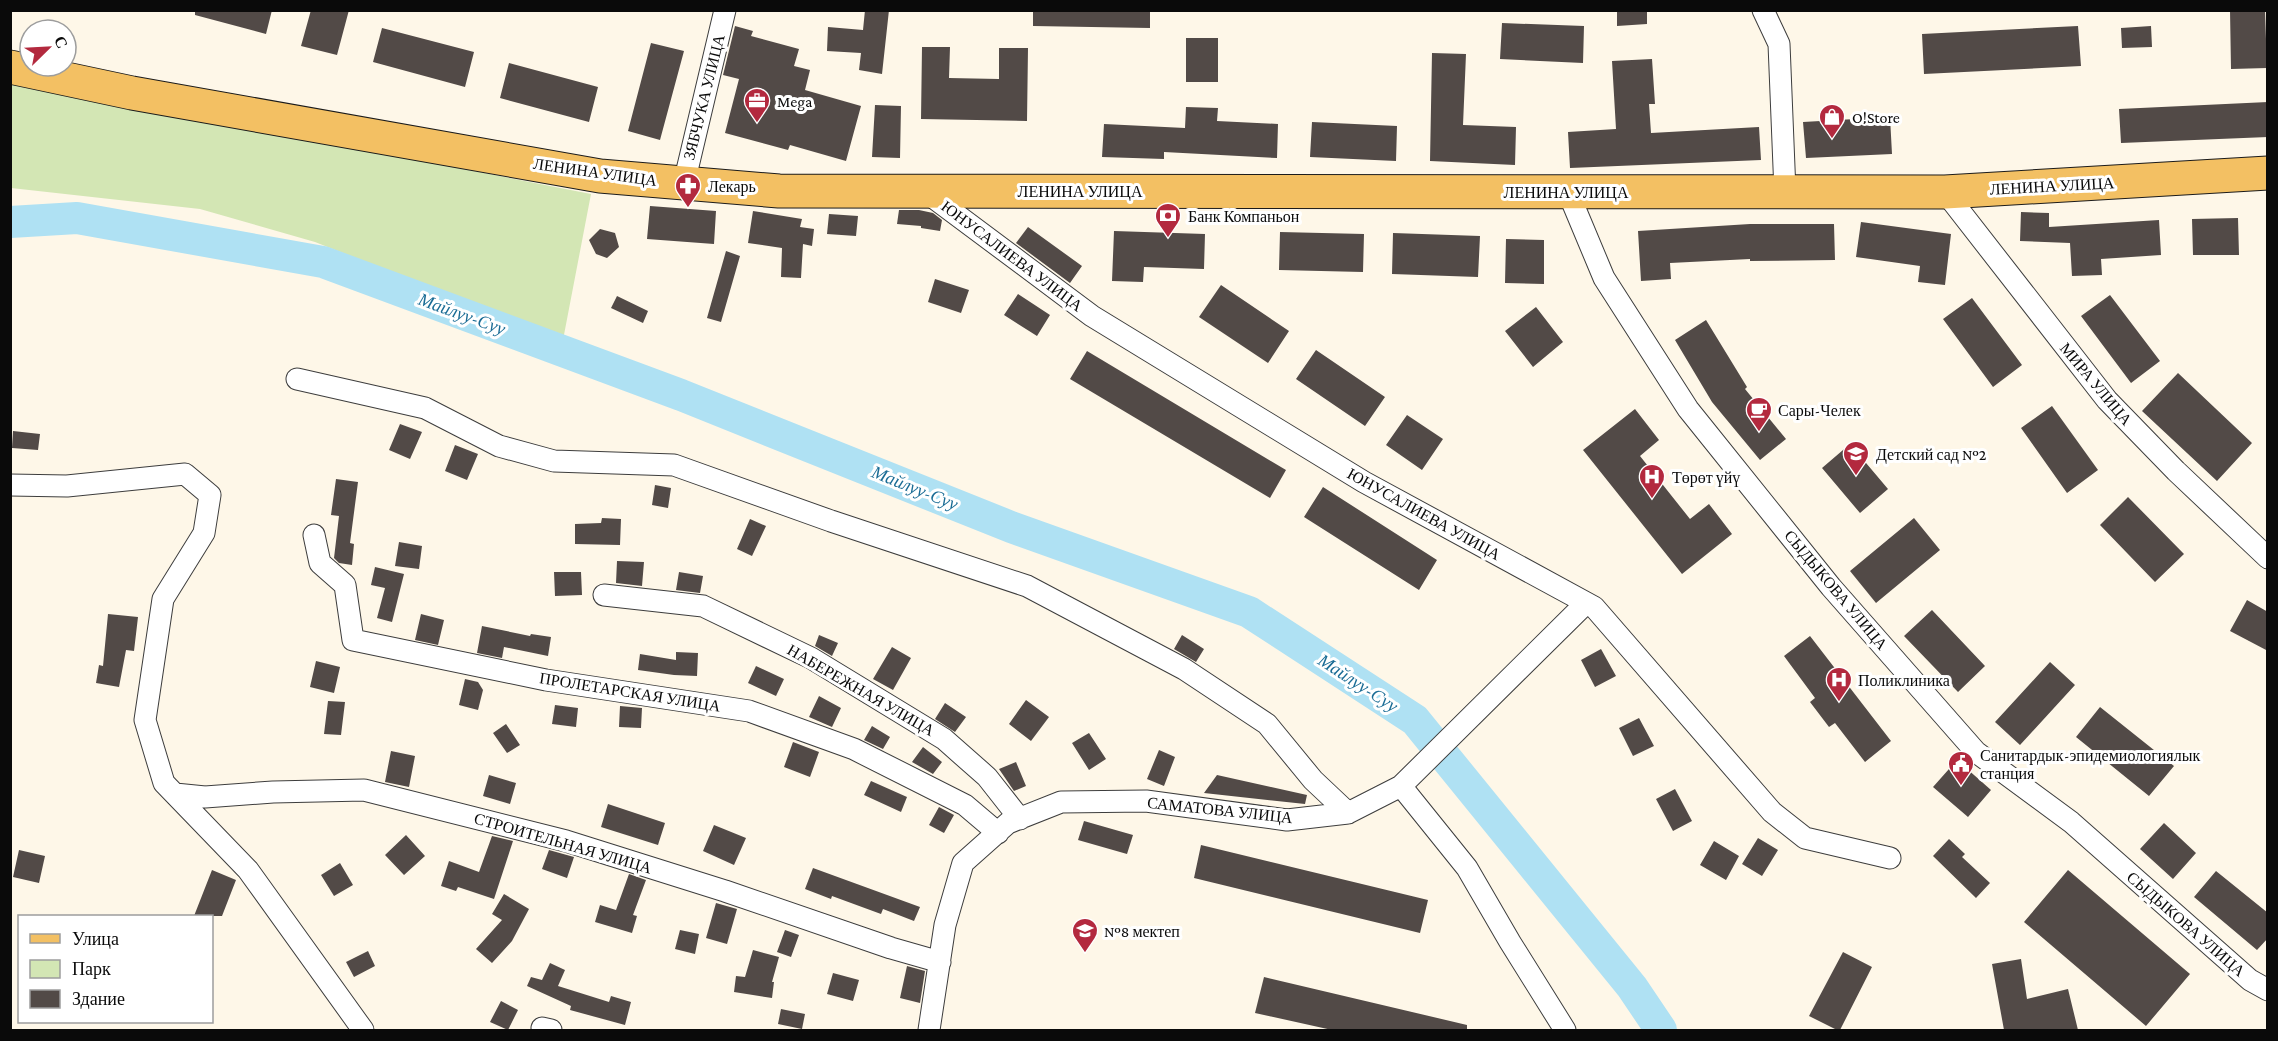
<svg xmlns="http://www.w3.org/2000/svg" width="2278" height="1041" viewBox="0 0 2278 1041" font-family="'Crimson Pro',serif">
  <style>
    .green { fill: #d3e6b4 }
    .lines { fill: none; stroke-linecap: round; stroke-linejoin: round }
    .river { stroke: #afe1f3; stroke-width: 32 }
    .building { fill: #524a47 }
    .street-casing { stroke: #3d3d3d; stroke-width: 23 }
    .primary-casing { stroke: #1b1b1b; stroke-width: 35 }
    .street { stroke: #fff; stroke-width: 21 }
    .primary { stroke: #f3c063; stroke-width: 33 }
    .labels { text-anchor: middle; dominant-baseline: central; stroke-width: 6; stroke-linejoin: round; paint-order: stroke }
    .street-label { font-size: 16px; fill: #0a0a0a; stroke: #fff }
    .poi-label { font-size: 16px; fill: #0a0a0a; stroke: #fff; text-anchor: start }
    .water-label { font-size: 18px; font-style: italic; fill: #1a6c95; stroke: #fff }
  </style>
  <rect width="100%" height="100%" fill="#fef7e8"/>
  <path class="green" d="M10,80L591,194L563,340L315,242L200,209L11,188Z"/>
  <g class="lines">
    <path class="river" d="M10,222L77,218L323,262L681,395L1011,527L1249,612L1415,720L1632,987L1661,1030"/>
  </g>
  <path class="building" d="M195,10H272L266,34L195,15Z
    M311,10H349L337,55L301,46Z
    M865,10H889L882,74L859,70L861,53L827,51L828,27L863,30Z
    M1033,10H1150V28L1033,26Z
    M1617,10H1647V24L1617,26Z
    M2230,10H2265L2267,68L2231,69Z
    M1502,23L1584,26L1583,63L1500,59Z
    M735,26L753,31L751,36L799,49L794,66L810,70L805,90L861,106L846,161L790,145L788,150L725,133L739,79L723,75Z
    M2078,26L2081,66L1924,74L1922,34Z
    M2151,26L2152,47L2122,48L2121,28Z
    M382,28L474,52L465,87L373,62Z
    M1186,38H1218V82H1186Z
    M651,43L684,51L660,140L628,131Z
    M922,47H950L949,78L999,79V48H1028L1027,121L921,119Z
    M1432,53L1466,54L1463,125L1516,127L1515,165L1430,161Z
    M1652,59L1655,104H1649L1651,133L1759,127L1761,160L1570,168L1568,132L1616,129L1612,61Z
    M509,63L598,87L589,122L500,98Z
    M2268,102V137L2121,143L2119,109Z
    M875,105L901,106L900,158L872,157Z
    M1186,107L1218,108L1217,121L1278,124L1277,158L1164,152V159L1102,157L1104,124L1185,128Z
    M1890,117L1892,154L1806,158L1803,122Z
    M1312,122L1397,126L1396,161L1310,157Z
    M650,206L716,211L714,244L647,239Z
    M899,210H919L933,213L942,220L940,231L921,228V226L897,224Z
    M753,211L802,219L800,227L814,229L812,246L803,244L801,278L781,277L782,248L748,243Z
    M2021,212L2049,213V227L2159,220L2161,255L2101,259L2102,275L2072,276L2070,243L2020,241Z
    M829,214L858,216L856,236L827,234Z
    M2238,218L2239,255H2193L2192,219Z
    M1861,222L1951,234L1945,285L1918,282L1920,266L1856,257Z
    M1750,224H1834L1835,260L1750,261V259L1670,263L1671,279L1641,281L1638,231Z
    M1028,227L1082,266L1070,283L1016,243Z
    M600,229L615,233L619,247L607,258L596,254L589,240Z
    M1114,231L1205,234L1204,269L1144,267L1143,282L1112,281Z
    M1280,232L1364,234L1363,272L1279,270Z
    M1393,233L1480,236L1478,277L1392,274Z
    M1506,239L1544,240V284L1505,283Z
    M726,251L740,256L721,322L707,318Z
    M935,279L969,290L961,313L928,302Z
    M1221,285L1289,331L1268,363L1199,317Z
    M1018,294L1050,315L1037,336L1004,315Z
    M2110,295L2160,361L2131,383L2081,316Z
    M617,296L648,311L643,323L611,308Z
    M1972,298L2022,365L1993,387L1943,319Z
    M1536,307L1563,342L1533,367L1505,331Z
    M1706,320L1747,387L1745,389L1786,439L1760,460L1712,402L1675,340Z
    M1316,350L1385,397L1365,426L1296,379Z
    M1087,351L1286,470L1270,498L1070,379Z
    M2178,373L2252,443L2217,481L2142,411Z
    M2052,406L2098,470L2067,493L2021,428Z
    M1635,409L1659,440L1640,456L1690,519L1709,504L1732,534L1682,574L1583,450Z
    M1407,415L1443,439L1422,470L1386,445Z
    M400,424L422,432L410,459L389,450Z
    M13,431L40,434L38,450L12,448Z
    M1850,444L1888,489L1860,513L1822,468Z
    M455,445L478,454L467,480L445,471Z
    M336,479L358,482L350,543L354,544L352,565L339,563L334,558L339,516L331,515Z
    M655,485L671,488L668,508L652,505Z
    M1323,487L1437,560L1419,590L1304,517Z
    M2128,497L2184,554L2155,582L2100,525Z
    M602,518L621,519L620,545L575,544V524L601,523Z
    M1914,518L1940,550L1876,603L1850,571Z
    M750,519L766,526L752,556L737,549Z
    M399,542L422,546L419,569L395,566Z
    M617,561L644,562L642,586L616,583Z
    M375,567L404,574L392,622L377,618L385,588L371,585Z
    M554,572H581L582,595L555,596Z
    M679,572L703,576L700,593L676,590Z
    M2247,600L2268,612V651L2230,631Z
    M1932,610L1985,666L1958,692L1904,636Z
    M108,614L138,617L134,651L126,650L119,687L96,683L99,665L103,666Z
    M421,614L444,620L438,645L415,640Z
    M482,626L530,636L531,634L551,637L548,656L504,647L502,658L477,653Z
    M819,635L838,643L832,656L815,646Z
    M1182,635L1204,649L1196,662L1174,649Z
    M1810,636L1891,741L1865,762L1835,723L1829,727L1810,702L1815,698L1784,656Z
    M892,647L911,658L893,690L873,679Z
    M1601,649L1616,676L1595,687L1581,660Z
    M676,652L698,653L697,676L674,675L638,670L640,654L676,660Z
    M316,661L340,667L334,693L310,687Z
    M2050,662L2075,685L2020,745L1995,722Z
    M756,666L784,679L776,696L748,683Z
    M465,679L478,682L483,690L478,710L459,705Z
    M819,696L841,708L832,727L809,717Z
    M1026,700L1049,717L1031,741L1009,724Z
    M328,701L345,702L341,735L324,734Z
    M945,703L966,717L955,732L935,719Z
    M555,705L578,708L576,727L552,724Z
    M620,706L642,708L641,728L619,727Z
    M2100,707L2174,766L2149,796L2076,737Z
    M1639,718L1654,746L1633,756L1619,728Z
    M506,724L520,745L507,753L493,733Z
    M872,726L890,737L883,749L864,740Z
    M1089,733L1106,759L1089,770L1072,743Z
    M793,742L819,752L810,777L784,767Z
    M923,747L942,762L933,774L912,762Z
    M1159,750L1175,757L1164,786L1147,779Z
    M391,751L415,756L409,787L385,782Z
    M1957,760L1991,790L1968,817L1933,787Z
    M1016,762L1026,786L1014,791L999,769Z
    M489,775L516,783L510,804L483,796Z
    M1217,775L1307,795L1305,804L1204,793Z
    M871,781L907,797L901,812L864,795Z
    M1675,789L1692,821L1673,831L1656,799Z
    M608,804L665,823L658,845L601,827Z
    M939,807L954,815L944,833L929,825Z
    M1084,821L1133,835L1127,854L1078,840Z
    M2164,823L2196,853L2173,879L2140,849Z
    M714,825L746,838L734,865L703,851Z
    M406,835L425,856L404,875L385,855Z
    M492,836L513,841L494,899L458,887L456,891L441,886L449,861L479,872Z
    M1758,838L1778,850L1762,876L1742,864Z
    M1949,839L1965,854L1962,857L1990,883L1976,898L1933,856Z
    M1714,841L1739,856L1726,880L1700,865Z
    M1201,845L1428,900L1420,933L1194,878Z
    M19,850L45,856L39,883L13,877Z
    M549,850L574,857L567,878L542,869Z
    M340,863L353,885L334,896L321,875Z
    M813,868L920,907L914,921L883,909L881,914L832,896L831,899L805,889Z
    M212,870L236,880L222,916H194Z
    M2068,870L2190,974L2146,1026L2024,922Z
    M2216,871L2268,913V938L2257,950L2194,897Z
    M629,874L646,880L633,915L637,916L632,933L595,922L600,905L616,910Z
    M504,894L529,909L512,941L492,963L476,949L502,920L492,914Z
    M716,903L737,909L727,944L706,938Z
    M680,930L699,934L695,954L675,949Z
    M785,930L799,935L791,957L777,952Z
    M753,950L779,957L772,982H774L772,998L734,992L736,976L745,977Z
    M368,951L375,966L354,977L346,962Z
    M1843,952L1872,967L1840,1030H1837L1809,1016Z
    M2021,959L2027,999L2068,989L2078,1030H2004L1992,964Z
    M550,963L565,970L558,986L609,1002L611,996L631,1002L625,1025L570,1010L571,1006L527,986L531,977L542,980Z
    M907,966L925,971L920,1003L900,998Z
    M833,973L859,980L853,1001L827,994Z
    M1264,977L1467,1025V1030H1332L1255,1013Z
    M501,1001L518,1010L508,1030L490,1022Z
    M781,1009L805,1014L802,1029L778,1024Z"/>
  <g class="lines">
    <defs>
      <path id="street" d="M1763,10L1779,44L1785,192
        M684,183L725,10
        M926,192L1092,316L1364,482L1594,607L1772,812L1805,838L1890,858
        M1568,192L1604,278L1688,409L1831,587L1976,752L2071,822L2250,980L2268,990
        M1945,192L2107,400L2176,471L2268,558
        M297,379L425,408L499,446L554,461L674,465L831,521L1027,586L1184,669L1267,724L1313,780L1348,813
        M10,485L67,486L185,474L210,495L204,533L163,599L145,720L164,783L248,870L363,1030
        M314,535L320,563L345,585L353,640L546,680L749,711L854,749L965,805L998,833
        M604,595L703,606L811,658L944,739L987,777L1020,819
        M1401,786L1467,868L1510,942L1565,1030
        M175,794L205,797L273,792L364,790L566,841L725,891L891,948L940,962
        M542,1028L551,1030
        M929,1030L945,925L963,863L1008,823L1061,802L1146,801L1287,820L1348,813L1401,786L1586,603"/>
      <path id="primary" d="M10,67L132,93L600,176L779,191L1945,192L2268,173"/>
    </defs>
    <use href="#street" class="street-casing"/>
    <use href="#primary" class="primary-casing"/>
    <use href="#street" class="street"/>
    <use href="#primary" class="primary"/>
  </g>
  <defs>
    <symbol id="office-pin" viewBox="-11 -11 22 30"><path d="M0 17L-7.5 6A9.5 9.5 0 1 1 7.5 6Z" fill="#b3293e" stroke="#fff"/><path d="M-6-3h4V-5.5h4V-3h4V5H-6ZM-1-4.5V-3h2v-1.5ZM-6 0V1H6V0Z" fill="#fff"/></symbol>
    <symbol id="shop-pin" viewBox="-11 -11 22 30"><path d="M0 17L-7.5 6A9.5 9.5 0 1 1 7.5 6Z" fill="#b3293e" stroke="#fff"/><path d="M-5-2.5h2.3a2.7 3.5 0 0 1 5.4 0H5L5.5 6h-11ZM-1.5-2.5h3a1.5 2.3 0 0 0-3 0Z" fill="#fff"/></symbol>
    <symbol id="pharmacy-pin" viewBox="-11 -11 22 30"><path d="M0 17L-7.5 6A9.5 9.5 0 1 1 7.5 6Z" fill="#b3293e" stroke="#fff"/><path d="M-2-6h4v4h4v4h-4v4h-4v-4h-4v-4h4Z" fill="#fff"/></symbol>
    <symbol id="bank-pin" viewBox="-11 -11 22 30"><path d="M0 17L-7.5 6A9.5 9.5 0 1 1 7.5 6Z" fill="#b3293e" stroke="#fff"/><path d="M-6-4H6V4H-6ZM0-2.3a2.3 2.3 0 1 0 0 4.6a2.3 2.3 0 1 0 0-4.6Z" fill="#fff"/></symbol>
    <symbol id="cafe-pin" viewBox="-11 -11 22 30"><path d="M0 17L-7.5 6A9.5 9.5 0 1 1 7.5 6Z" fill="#b3293e" stroke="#fff"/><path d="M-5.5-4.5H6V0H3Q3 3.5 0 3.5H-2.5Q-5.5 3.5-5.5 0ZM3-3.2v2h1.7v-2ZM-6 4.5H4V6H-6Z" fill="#fff"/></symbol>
    <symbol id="school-pin" viewBox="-11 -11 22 30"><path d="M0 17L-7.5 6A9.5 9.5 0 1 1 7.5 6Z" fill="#b3293e" stroke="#fff"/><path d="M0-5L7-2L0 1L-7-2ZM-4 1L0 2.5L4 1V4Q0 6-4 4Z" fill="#fff"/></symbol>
    <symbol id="hospital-pin" viewBox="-11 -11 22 30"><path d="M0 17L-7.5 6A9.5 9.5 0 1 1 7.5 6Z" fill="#b3293e" stroke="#fff"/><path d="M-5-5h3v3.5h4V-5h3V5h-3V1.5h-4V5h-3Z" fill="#fff"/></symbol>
    <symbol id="civic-pin" viewBox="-11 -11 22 30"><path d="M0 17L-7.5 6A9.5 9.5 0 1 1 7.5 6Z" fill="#b3293e" stroke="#fff"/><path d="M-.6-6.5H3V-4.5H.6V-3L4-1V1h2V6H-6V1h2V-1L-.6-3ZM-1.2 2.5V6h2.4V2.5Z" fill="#fff"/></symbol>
  </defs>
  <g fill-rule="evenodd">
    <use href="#office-pin" x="742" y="86" width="30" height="40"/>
    <use href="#shop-pin" x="1817" y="102" width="30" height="40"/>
    <use href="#pharmacy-pin" x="673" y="171" width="30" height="40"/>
    <use href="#bank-pin" x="1153" y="201" width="30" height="40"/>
    <use href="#cafe-pin" x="1744" y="395" width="30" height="40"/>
    <use href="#school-pin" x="1841" y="439" width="30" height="40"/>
    <use href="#hospital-pin" x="1637" y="462" width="30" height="40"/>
    <use href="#hospital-pin" x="1824" y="665" width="30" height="40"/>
    <use href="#civic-pin" x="1946" y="749" width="30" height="40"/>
    <use href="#school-pin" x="1070" y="916" width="30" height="40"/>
  </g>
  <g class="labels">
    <g class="street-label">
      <text transform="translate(704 97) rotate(-76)">ЗЯБЧУКА УЛИЦА</text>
      <text transform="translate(595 172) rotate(8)">ЛЕНИНА УЛИЦА</text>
      <text transform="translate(2052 186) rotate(-3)">ЛЕНИНА УЛИЦА</text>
      <text x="1080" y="191">ЛЕНИНА УЛИЦА</text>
      <text x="1566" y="192">ЛЕНИНА УЛИЦА</text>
      <text transform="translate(1012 256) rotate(37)">ЮНУСАЛИЕВА УЛИЦА</text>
      <text transform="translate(2096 384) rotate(50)">МИРА УЛИЦА</text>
      <text transform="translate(1424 514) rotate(29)">ЮНУСАЛИЕВА УЛИЦА</text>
      <text transform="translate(1836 590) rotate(50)">СЫДЫКОВА УЛИЦА</text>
      <text transform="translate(861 690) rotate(30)">НАБЕРЕЖНАЯ УЛИЦА</text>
      <text transform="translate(630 692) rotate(9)">ПРОЛЕТАРСКАЯ УЛИЦА</text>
      <text transform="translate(1220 810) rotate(6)">САМАТОВА УЛИЦА</text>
      <text transform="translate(563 843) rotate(16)">СТРОИТЕЛЬНАЯ УЛИЦА</text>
      <text transform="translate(2186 924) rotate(41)">СЫДЫКОВА УЛИЦА</text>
    </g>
    <g class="poi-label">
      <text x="777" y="101">Mega</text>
      <text x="1852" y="117">O!Store</text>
      <text x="708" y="186">Лекарь</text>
      <text x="1188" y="216">Банк Компаньон</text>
      <text x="1778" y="410">Сары-Челек</text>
      <text x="1876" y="454">Детский сад №2</text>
      <text x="1672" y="477">Төрөт үйү</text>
      <text x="1858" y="680">Поликлиника</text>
      <text x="1980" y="755">Санитардык-эпидемиологиялык<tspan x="1980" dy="18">станция</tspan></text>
      <text x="1104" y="931">№8 мектеп</text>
    </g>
    <g class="water-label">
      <text transform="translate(462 314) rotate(20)">Майлуу-Суу</text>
      <text transform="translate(915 488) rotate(22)">Майлуу-Суу</text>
      <text transform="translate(1358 683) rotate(33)">Майлуу-Суу</text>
    </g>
  </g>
  <rect width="2278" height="1041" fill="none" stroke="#0a0a0a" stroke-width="24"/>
  <rect x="18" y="915" width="195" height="108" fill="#ffffff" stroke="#9d9d9d" stroke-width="1.5"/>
  <rect x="30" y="934" width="30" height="9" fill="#f3c063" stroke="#9d9d9d" stroke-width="1.5"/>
  <text x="72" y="945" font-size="18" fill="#0a0a0a">Улица</text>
  <rect x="30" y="960" width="30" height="18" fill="#d3e6b4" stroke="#9d9d9d" stroke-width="1.5"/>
  <text x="72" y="975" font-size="18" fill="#0a0a0a">Парк</text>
  <rect x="30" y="990" width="30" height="18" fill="#524a47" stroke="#9d9d9d" stroke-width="1.5"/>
  <text x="72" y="1005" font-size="18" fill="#0a0a0a">Здание</text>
  <g transform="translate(48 48) rotate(66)"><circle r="28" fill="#ffffff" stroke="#9d9d9d" stroke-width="1.5"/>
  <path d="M0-4.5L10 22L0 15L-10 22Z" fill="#b3293e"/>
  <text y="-9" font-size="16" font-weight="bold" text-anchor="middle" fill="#0a0a0a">С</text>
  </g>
</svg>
